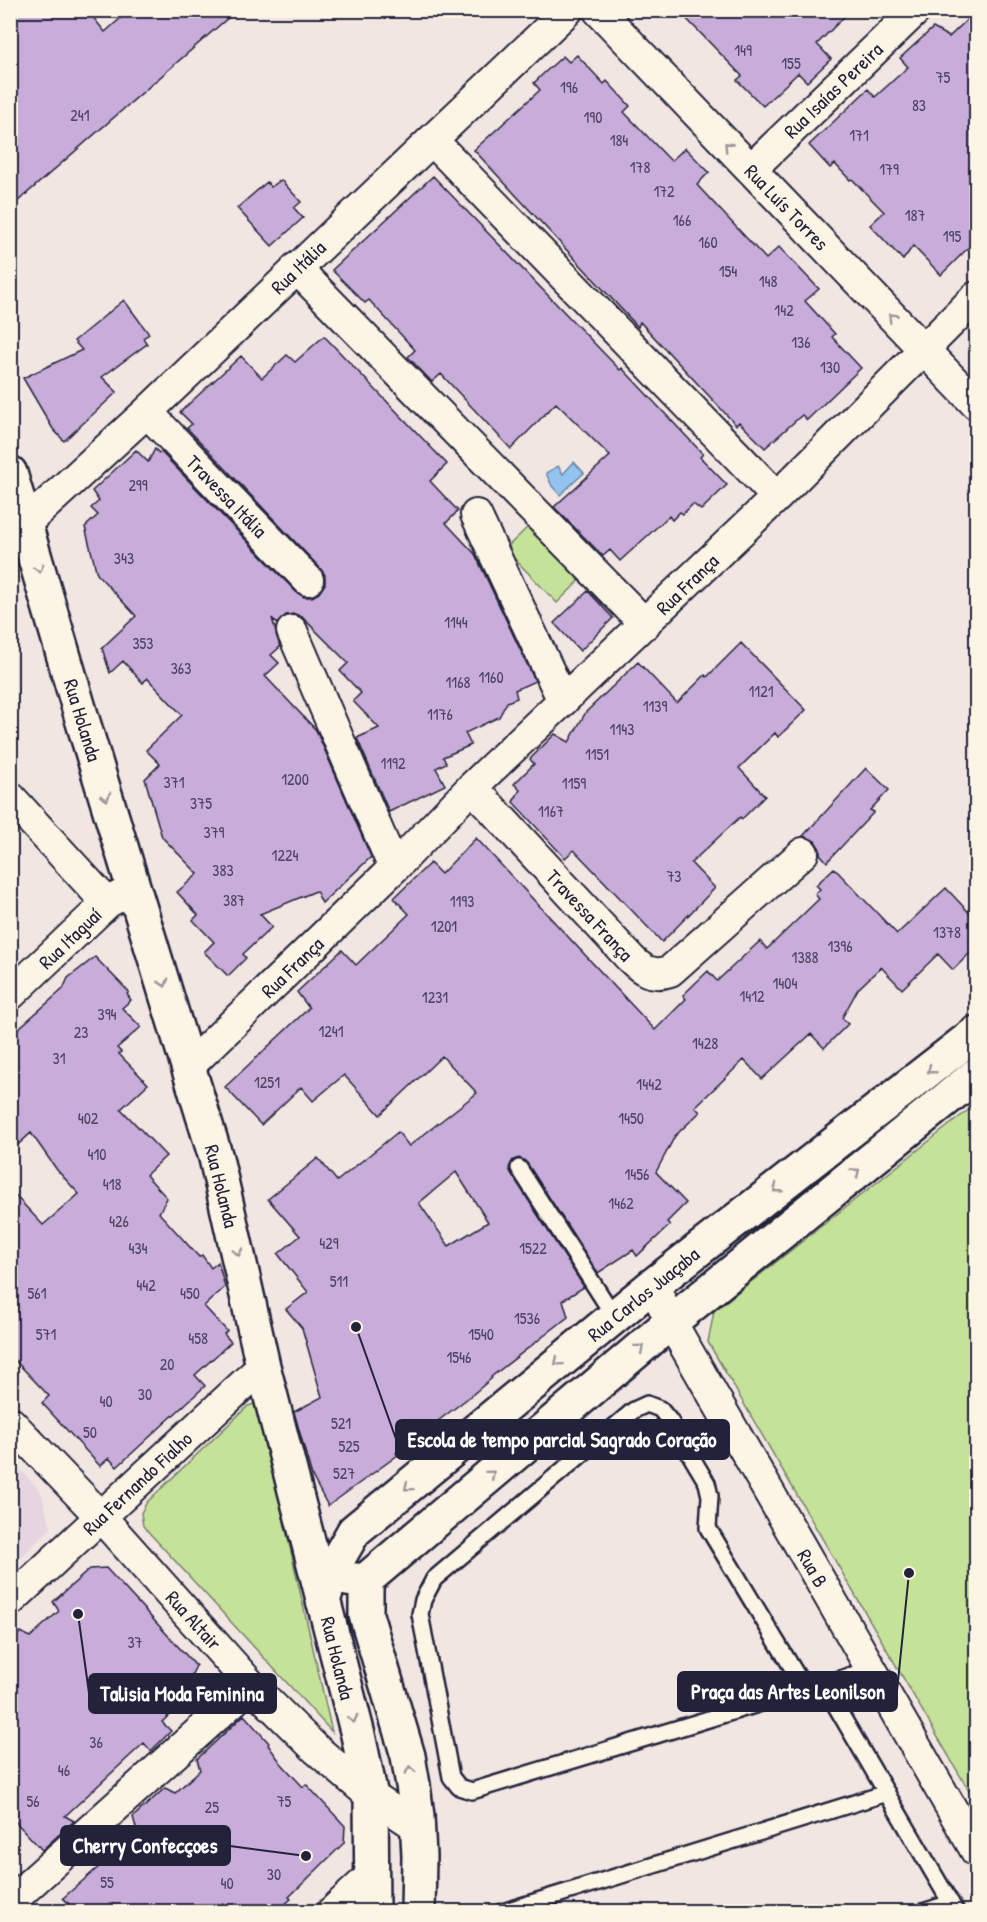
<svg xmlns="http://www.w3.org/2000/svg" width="987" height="1922" viewBox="0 0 987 1922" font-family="'Patrick Hand',sans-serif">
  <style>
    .built { fill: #e5d5e0 }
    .green { fill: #c5e299; stroke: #74826a; stroke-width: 1.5 }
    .water { fill: #93c4ef; stroke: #6683a7; stroke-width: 1.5 }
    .building { fill: #c8acd9; stroke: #22223b; stroke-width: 1.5; fill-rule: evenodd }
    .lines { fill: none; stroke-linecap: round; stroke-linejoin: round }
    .service-casing { stroke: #22223b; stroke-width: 20 }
    .minor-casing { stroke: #22223b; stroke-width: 34 }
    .tertiary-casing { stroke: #22223b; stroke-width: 38 }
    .service { stroke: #fcf5e5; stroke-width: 15 }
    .minor { stroke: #fcf5e5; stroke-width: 30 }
    .tertiary { stroke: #fcf5e5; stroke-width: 33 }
    .oneway { stroke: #9a9698 }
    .labels { text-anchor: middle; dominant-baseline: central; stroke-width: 6; stroke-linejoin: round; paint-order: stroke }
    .number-label { font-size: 16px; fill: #4c4462 }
    .street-label { font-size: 20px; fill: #22223b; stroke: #fcf5e5 }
    .leader { fill: none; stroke: #22223b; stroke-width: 2 }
    .callout-dot { fill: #22223b; stroke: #fcf5e5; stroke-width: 2 }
    .callout { fill: #22223b; stroke: #22223b; stroke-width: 2 }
    .callout-label { font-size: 21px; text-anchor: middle; font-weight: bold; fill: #fff }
  </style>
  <rect width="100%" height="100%" fill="#f2e6e3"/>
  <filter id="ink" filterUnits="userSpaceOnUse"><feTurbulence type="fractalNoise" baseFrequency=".0167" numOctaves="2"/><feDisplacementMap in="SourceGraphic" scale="12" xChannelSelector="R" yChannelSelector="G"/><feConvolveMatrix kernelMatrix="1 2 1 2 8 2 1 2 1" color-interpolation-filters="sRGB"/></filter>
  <g filter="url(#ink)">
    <path class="built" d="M11,1459L41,1492L51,1528L11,1567Z"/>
    <path class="green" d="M529,526L581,579L557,603L505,549Z
      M976,1104V1803L708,1342L714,1311Z
      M254,1404L258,1407L332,1732L143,1526L141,1513L147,1502L248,1406Z"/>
    <path class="water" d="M574,462L584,473L560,495L552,486L546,473L558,466L563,474Z"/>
    <path class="building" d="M10,10H87L105,32L130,10H237L10,208Z
      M678,10H851L817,44L831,59L807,82L798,73L763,106L737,80L742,76Z
      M976,11V240L941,275L913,246L903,260L870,225L884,212L852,179L850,180L835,164L830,168L809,145L868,89L875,97L908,67L900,58L933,28L949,37Z
      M577,55L604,84L607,81L630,106L624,112L671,161L685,148L709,172L697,185L766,259L779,247L819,289L805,301L835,334L832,337L861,368L807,420L802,415L765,448L739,422L736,425L640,322L638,327L474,150L540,90L534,83L543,74L563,56L569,62Z
      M433,176L620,370L622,368L703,454L700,457L727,485L701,510L693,504L683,514L680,512L672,520L669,516L620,561L610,550L603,556L554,507L610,456L556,403L511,449L441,374L432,382L408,357L415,350L369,300L365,303L332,270Z
      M281,180L301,202L294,208L303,218L272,246L237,208L267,182L271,187Z
      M124,300L149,334L143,338L147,344L102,377L117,392L64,441L53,429L23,378L82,350L74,341Z
      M324,336L447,464L430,481L458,511L446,523L475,554L535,681L515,690L517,698L507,702L499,717L465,733L471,745L443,757L446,763L436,768L445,785L389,812L357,738L379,728L353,701L361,693L340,671L348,663L302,617L295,614L286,615L277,624L272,618L280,647L271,655L279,663L265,676L316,730L371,857L322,903L316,891L260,914L272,927L243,954L246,958L228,976L204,952L214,942L193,920L198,915L177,892L198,874L162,837L145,779L160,764L146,750L182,715L147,678L143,683L123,661L110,673L102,648L136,616L97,574L85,527L98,515L91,508L99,501L92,491L136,450L148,462L155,449L159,453L161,452L296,592L304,597H312L319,593L325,584V575L320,568L187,428L192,424L180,412L241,356L262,378L287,355L295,362Z
      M588,591L613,618L580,651L554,623Z
      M741,643L806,710L778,737L775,733L739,768L765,796L742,819L740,817L691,863L715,888L662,942L574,850L565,858L513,802L520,790L514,784L534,764L530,759L555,734L569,742L586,712L638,662L677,703L705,675L707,677Z
      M866,768L889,790L870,810L874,812L827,862L820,854V849L815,841L803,836Z
      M476,838L655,1030L686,999L683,995L708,971L717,981L760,941L767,949L819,899L815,894L820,889L816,885L834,868L897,934L946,888L976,920V947L953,970L938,954L902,989L881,967L858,989L842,1018L848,1024L824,1048L811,1034L762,1079L744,1060L695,1107L700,1112L675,1136L656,1172L686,1203L667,1222L670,1225L637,1256L633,1250L598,1273L527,1163L519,1158L513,1160L509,1168L511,1173L584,1287L563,1300L568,1317L491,1377L492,1378L472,1395L396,1453L398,1455L328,1506L312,1476L294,1412L322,1397L302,1328L286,1309L308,1292L278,1254L300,1236L268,1199L318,1158L337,1181L398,1132L409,1146L477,1093L442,1056L380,1115L344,1075L313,1101L301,1087L261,1125L225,1087L309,1008L297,992L342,950L356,965L409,914L394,898L430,863L441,874ZM456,1172L488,1222L449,1246L419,1203Z
      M95,957L129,992L127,994L131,1000L122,1008L141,1027L117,1048L121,1052L119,1054L148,1084L121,1109L166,1156L146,1175L167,1198L159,1213L199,1257L202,1255L211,1268L218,1262L225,1287L204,1306L227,1331L224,1334L231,1342L195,1375L205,1386L117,1467L109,1458L100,1466L42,1403L49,1396L10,1355V1190L43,1225L79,1194L57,1170L31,1133L10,1152V1036L63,989L68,978Z
      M106,1568L196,1666L191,1676L200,1686L162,1722L171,1731L151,1751L144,1743L65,1816L74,1821L42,1850L10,1816V1642L21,1632L30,1637L59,1611L53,1602L90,1569Z
      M244,1715L269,1743L268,1745L281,1763L303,1787L306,1784L345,1826L344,1843L289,1897L291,1899L277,1911H76L63,1898L109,1858L111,1860L123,1848L145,1860L133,1817L165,1788L175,1793L200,1770L197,1759Z"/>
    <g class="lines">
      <defs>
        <path id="service" d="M519,1168L614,1316
          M823,1684L956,1912
          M805,1689L708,1528L710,1496L707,1483L670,1421L660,1409L647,1404L634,1410L434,1579L423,1600L420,1614L451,1777L459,1787L472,1791L840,1679L871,1669
          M502,1912L887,1793
          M923,1912L951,1903"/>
        <path id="minor" d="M598,10L976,404
          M432,140L777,497
          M751,169L916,10
          M296,268L645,624
          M147,412L308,580
          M476,515L563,701
          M26,523L147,412L568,10
          M292,631L394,868
          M472,787L630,958C642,970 652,977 670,971L803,853
          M10,797L107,903
          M10,995L107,903L134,888
          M189,1066L394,868L472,787L777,497L976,297
          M653,1285L671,1322L976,1851
          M10,1422L101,1517L251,1685L316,1749L371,1796L418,1827
          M10,1601L263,1366
          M10,1902L251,1685
          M332,1912L373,1874"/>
        <path id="tertiary" d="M10,473L83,722L216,1158L263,1366L358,1735L371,1796L372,1912
          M315,1562C331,1575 345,1582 366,1580L671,1322L976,1075
          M366,1580V1615L408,1756L413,1785L417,1816L419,1856L418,1912
          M323,1601L335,1564L354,1531L653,1285L976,1033"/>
      </defs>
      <use href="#service" class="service-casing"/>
      <use href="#minor" class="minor-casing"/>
      <use href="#tertiary" class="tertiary-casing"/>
      <use href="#service" class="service"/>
      <use href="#minor" class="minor"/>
      <use href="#tertiary" class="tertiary"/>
    </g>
    <defs><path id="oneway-chevron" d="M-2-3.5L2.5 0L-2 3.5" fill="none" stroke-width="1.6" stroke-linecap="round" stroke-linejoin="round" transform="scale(1.5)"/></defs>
    <g class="oneway">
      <use href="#oneway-chevron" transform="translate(728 146) rotate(-134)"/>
      <use href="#oneway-chevron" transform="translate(892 317) rotate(-134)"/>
      <use href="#oneway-chevron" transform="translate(39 569) rotate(74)"/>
      <use href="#oneway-chevron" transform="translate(106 797) rotate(73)"/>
      <use href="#oneway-chevron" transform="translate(164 983) rotate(73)"/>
      <use href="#oneway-chevron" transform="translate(931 1070) rotate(142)"/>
      <use href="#oneway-chevron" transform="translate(856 1172) rotate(-39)"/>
      <use href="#oneway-chevron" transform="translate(777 1189) rotate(142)"/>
      <use href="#oneway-chevron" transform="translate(238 1252) rotate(77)"/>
      <use href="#oneway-chevron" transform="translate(640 1348) rotate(-40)"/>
      <use href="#oneway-chevron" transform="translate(558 1362) rotate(140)"/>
      <use href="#oneway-chevron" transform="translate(491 1474) rotate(-40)"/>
      <use href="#oneway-chevron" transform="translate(408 1487) rotate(140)"/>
      <use href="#oneway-chevron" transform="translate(353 1719) rotate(75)"/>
      <use href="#oneway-chevron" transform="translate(410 1770) rotate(-100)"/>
    </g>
  </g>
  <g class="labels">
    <g class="number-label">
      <text x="743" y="50">149</text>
      <text x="791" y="63">155</text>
      <text x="943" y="77">75</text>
      <text x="569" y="87">196</text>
      <text x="919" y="105">83</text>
      <text x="80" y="115">241</text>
      <text x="593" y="117">190</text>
      <text x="859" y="135">171</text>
      <text x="619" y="140">184</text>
      <text x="640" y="167">178</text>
      <text x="889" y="169">179</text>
      <text x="664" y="191">172</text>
      <text x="915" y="215">187</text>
      <text x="682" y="220">166</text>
      <text x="952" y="236">195</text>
      <text x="708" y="242">160</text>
      <text x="728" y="271">154</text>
      <text x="768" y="281">148</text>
      <text x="784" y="310">142</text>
      <text x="801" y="342">136</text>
      <text x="830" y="367">130</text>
      <text x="138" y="485">299</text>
      <text x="124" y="558">343</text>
      <text x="456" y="622">1144</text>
      <text x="143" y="643">353</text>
      <text x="181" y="668">363</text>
      <text x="491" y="677">1160</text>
      <text x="458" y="682">1168</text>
      <text x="761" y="691">1121</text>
      <text x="655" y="706">1139</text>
      <text x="440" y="714">1176</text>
      <text x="622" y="729">1143</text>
      <text x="597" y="754">1151</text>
      <text x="393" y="763">1192</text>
      <text x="295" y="779">1200</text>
      <text x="174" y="782">371</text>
      <text x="574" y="783">1159</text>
      <text x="201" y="803">375</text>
      <text x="551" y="811">1167</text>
      <text x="214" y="832">379</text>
      <text x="285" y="855">1224</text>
      <text x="223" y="870">383</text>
      <text x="674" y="876">73</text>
      <text x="234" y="900">387</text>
      <text x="462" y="901">1193</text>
      <text x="444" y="926">1201</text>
      <text x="947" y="932">1378</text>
      <text x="840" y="946">1396</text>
      <text x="805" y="957">1388</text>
      <text x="785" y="983">1404</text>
      <text x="752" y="996">1412</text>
      <text x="435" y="997">1231</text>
      <text x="107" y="1014">394</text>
      <text x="331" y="1031">1241</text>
      <text x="81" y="1032">23</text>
      <text x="705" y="1043">1428</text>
      <text x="59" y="1058">31</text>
      <text x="267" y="1082">1251</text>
      <text x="649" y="1084">1442</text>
      <text x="88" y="1118">402</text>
      <text x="631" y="1118">1450</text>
      <text x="97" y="1154">410</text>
      <text x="637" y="1174">1456</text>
      <text x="112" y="1184">418</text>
      <text x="621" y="1203">1462</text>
      <text x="119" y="1221">426</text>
      <text x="329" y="1243">429</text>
      <text x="138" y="1248">434</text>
      <text x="533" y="1248">1522</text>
      <text x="339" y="1281">511</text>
      <text x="146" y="1285">442</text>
      <text x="37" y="1293">561</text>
      <text x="190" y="1293">450</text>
      <text x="527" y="1318">1536</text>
      <text x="46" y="1334">571</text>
      <text x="481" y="1334">1540</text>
      <text x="198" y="1338">458</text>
      <text x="459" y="1357">1546</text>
      <text x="167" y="1364">20</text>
      <text x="145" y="1394">30</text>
      <text x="106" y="1401">40</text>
      <text x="341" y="1423">521</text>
      <text x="90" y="1432">50</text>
      <text x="349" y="1446">525</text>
      <text x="344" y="1473">527</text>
      <text x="135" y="1642">37</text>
      <text x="96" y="1742">36</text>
      <text x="64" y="1770">46</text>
      <text x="33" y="1801">56</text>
      <text x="284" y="1801">75</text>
      <text x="212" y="1807">25</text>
      <text x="274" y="1874">30</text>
      <text x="107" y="1882">55</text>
      <text x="227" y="1883">40</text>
    </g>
    <g class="street-label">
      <text transform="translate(833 90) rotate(-44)">Rua Isaías Pereira</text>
      <text transform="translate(787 207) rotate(46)">Rua Luís Torres</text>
      <text transform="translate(298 267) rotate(-44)">Rua Itália</text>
      <text transform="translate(227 496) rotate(46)">Travessa Itália</text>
      <text transform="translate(687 584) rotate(-44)">Rua França</text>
      <text transform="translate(83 720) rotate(73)">Rua Holanda</text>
      <text transform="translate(590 915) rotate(47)">Travessa França</text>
      <text transform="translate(70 938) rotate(-44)">Rua Itaguaí</text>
      <text transform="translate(292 967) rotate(-44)">Rua França</text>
      <text transform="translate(222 1186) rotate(76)">Rua Holanda</text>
      <text transform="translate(643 1294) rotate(-39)">Rua Carlos Juaçaba</text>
      <text transform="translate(137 1483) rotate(-43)">Rua Fernando Fialho</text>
      <text transform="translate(813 1568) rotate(60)">Rua B</text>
      <text transform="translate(194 1620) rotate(48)">Rua Altair</text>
      <text transform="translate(338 1658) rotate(76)">Rua Holanda</text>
    </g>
  </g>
  <path class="leader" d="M356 1327L396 1439M909 1573L897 1691M78 1614L89 1693M306 1856L230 1846"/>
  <g class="callout-dot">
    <circle cx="356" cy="1327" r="6"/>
    <circle cx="909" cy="1573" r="6"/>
    <circle cx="78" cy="1614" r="6"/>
    <circle cx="306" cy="1856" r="6"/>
  </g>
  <g class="callout">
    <rect x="396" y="1420" width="333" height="39" rx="6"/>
    <rect x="678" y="1672" width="219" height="39" rx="6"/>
    <rect x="89" y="1674" width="187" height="39" rx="6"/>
    <rect x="61" y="1826" width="169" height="39" rx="6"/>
  </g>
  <g class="callout-label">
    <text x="562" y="1447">Escola de tempo parcial Sagrado Coração</text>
    <text x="788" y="1699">Praça das Artes Leonilson</text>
    <text x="182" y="1701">Talisia Moda Feminina</text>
    <text x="145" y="1853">Cherry Confecçoes</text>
  </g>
  <rect width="987" height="1922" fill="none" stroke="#fcf5e5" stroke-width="36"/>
  <rect x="18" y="18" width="951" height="1886" fill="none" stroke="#22223b" stroke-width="2" filter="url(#ink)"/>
</svg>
